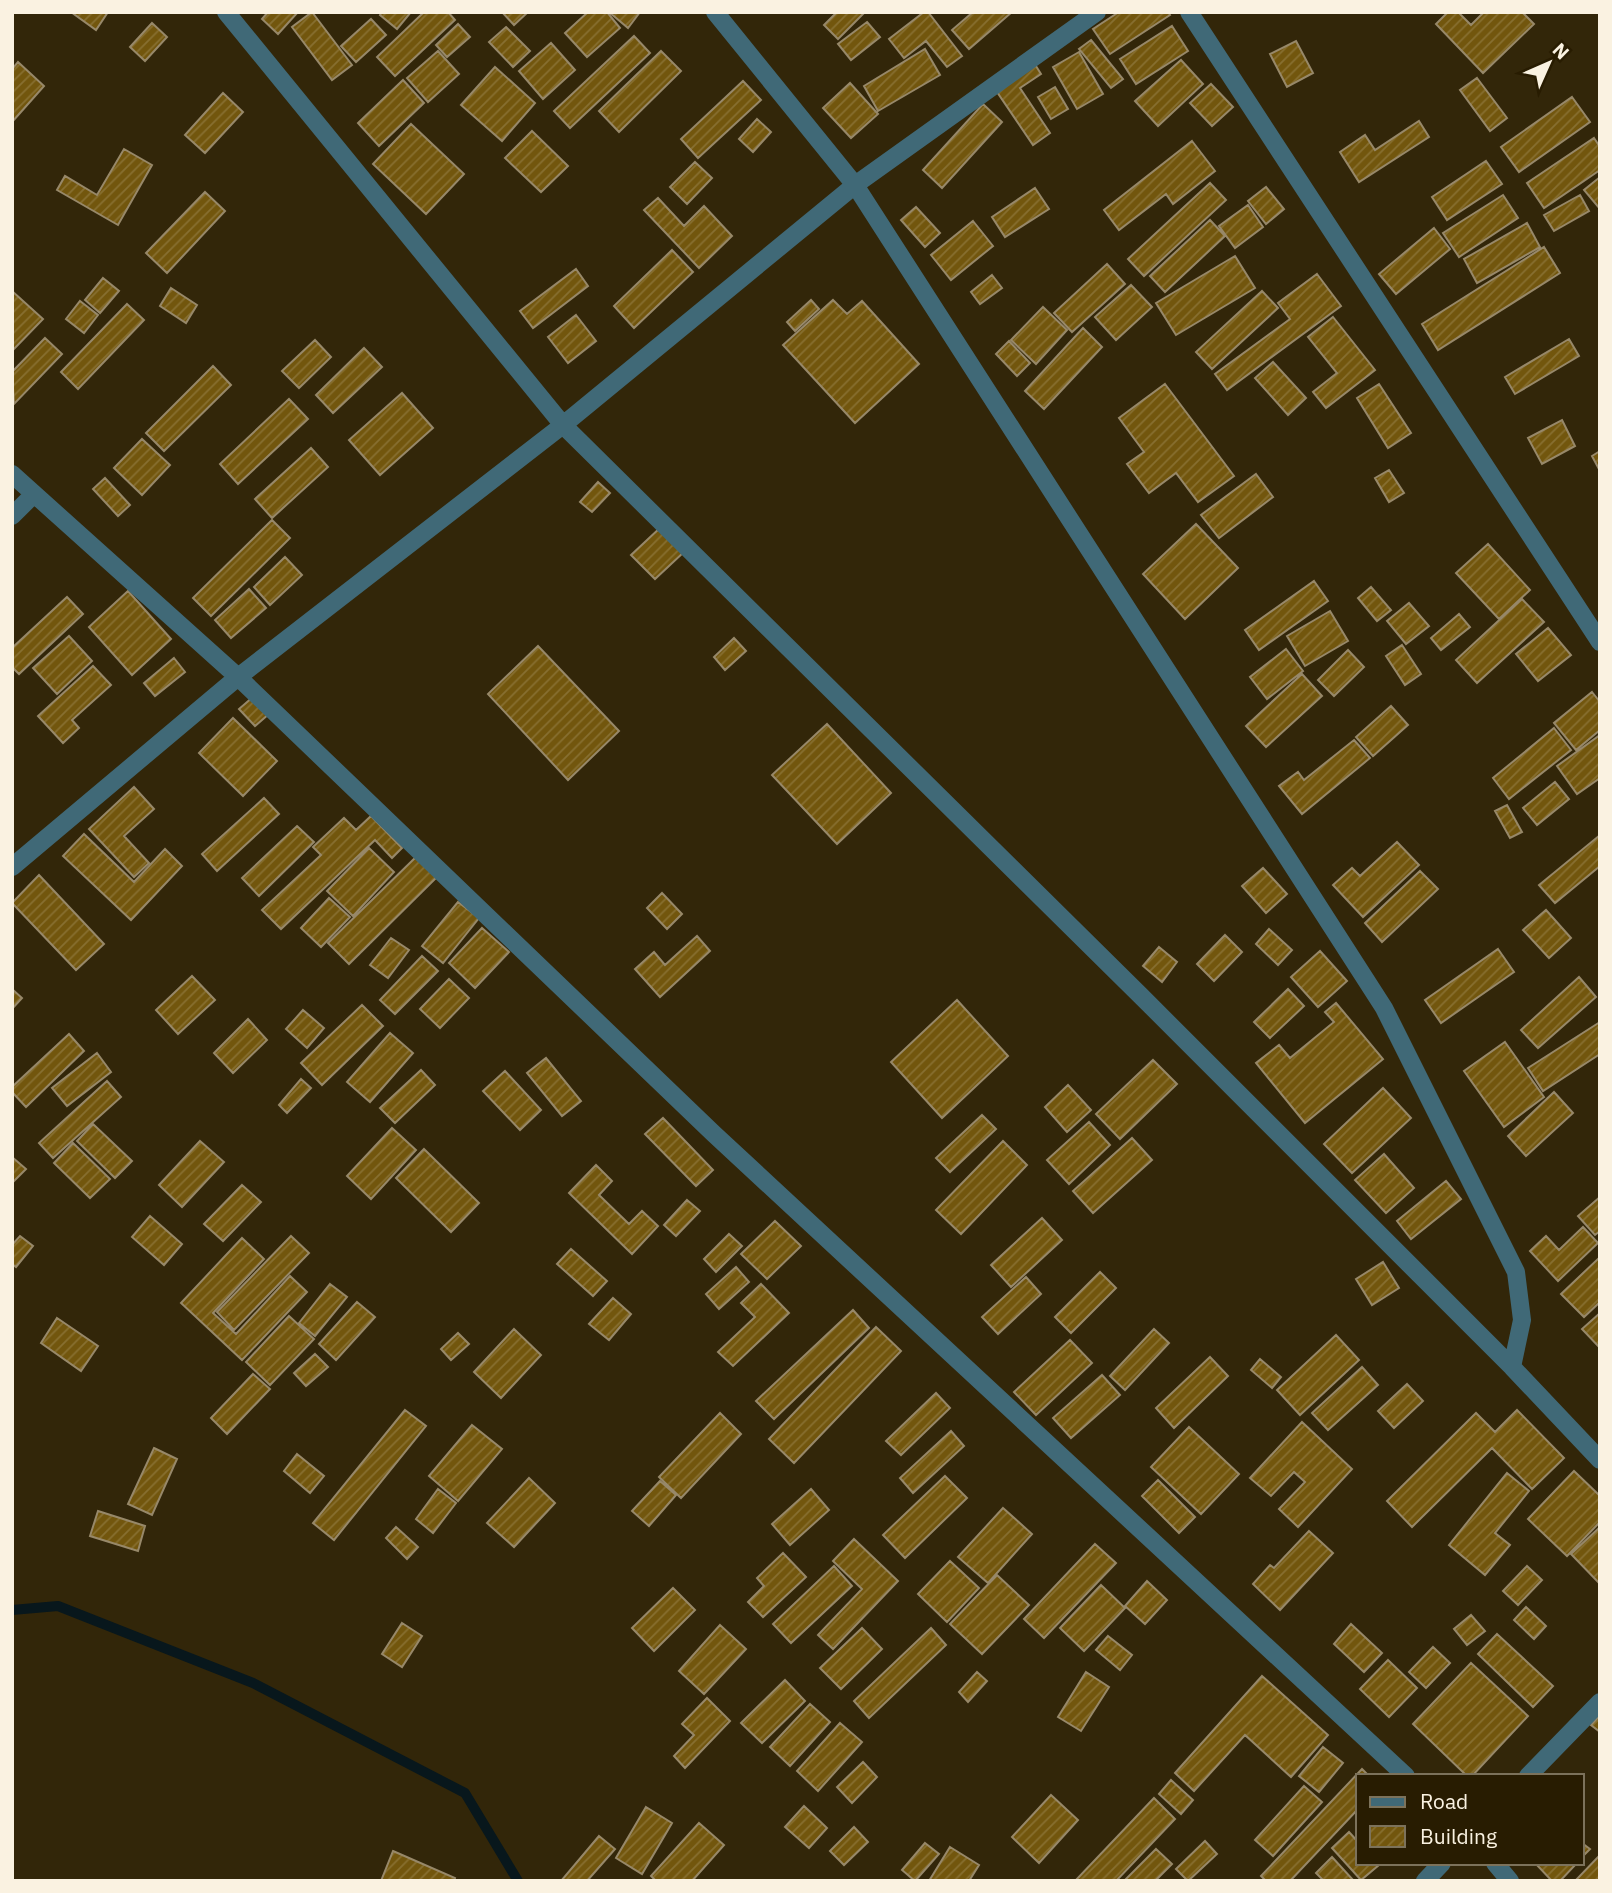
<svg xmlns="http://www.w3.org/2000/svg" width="1612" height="1893" viewBox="0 0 1612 1893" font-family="'IBM Plex Sans',sans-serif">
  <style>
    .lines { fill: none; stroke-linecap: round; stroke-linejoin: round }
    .stream { stroke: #08171c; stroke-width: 10 }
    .building { fill: url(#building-hatch); stroke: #978869; stroke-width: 2 }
    .minor { stroke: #406977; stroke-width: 18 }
  </style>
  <defs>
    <pattern id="building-hatch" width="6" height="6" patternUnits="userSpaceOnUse" patternTransform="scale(1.75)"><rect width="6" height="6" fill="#72560d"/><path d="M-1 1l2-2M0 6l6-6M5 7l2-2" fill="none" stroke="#876f30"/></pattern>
  </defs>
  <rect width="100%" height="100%" fill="#322609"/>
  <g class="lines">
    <path class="stream" d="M12,1610L58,1606L253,1683L465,1793L518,1881"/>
  </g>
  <path class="building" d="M71,12H108L96,30Z
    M268,12H298L278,34L262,19Z
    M312,12L352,65L332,80L292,27Z
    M382,12H411L397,29L380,15Z
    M424,12H448L455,20L395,76L377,57Z
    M502,12H528L514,25Z
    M588,12H607L620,28L587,57L565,33Z
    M609,12H640L628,28Z
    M837,12H865L838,39L824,25Z
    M924,12H928L962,56L947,67L926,41L904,58L889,39Z
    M973,12H1012L969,49L952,30Z
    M1119,12H1168L1170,15L1110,54L1093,29Z
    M1448,12H1458L1471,25L1484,12H1522L1534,24L1483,73L1436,24Z
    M371,19L386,35L356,62L341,46Z
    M867,22L880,37L851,60L838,44Z
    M152,23L167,37L145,61L130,47Z
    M458,24L470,37L447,57L436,45Z
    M1172,26L1188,51L1136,84L1120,59Z
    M506,27L530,51L513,67L489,42Z
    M634,36L650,53L570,128L554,111Z
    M1091,40L1123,79L1111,88L1079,49Z
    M1296,41L1313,73L1287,87L1270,54Z
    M551,43L575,70L543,99L519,71Z
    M925,49L940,75L878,111L864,86Z
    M438,51L459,74L428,102L407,78Z
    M661,51L681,71L619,132L599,111Z
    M1079,52L1103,94L1077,109L1053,67Z
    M1181,60L1203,84L1158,126L1135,101Z
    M18,62L44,86L12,122V69Z
    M1034,63L1041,74L1020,88L1050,133L1033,145L995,89Z
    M495,67L535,103L502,141L461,105Z
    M1477,78L1507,118L1490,131L1460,90Z
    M403,80L424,103L379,146L358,123Z
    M743,81L761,100L698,158L681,139Z
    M850,83L878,114L851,138L823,108Z
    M1211,84L1233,107L1212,126L1190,103Z
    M1055,87L1068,109L1051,119L1038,97Z
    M223,93L243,112L205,153L185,135Z
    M1572,97L1590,122L1519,172L1501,147Z
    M983,104L1002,122L942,188L923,170Z
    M757,119L771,132L753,152L739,139Z
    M1419,121L1429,137L1359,182L1340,152L1365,135L1375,150Z
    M411,124L464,174L426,214L373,164Z
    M532,131L568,166L541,192L505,158Z
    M1594,138L1600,147V170L1544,208L1527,183Z
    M1192,141L1215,171L1173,204L1166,194L1119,230L1104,210Z
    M124,149L152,165L118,225L57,190L65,176L97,195Z
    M1486,161L1502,184L1447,220L1432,197Z
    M695,162L712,178L687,204L670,187Z
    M1600,177V209L1584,190Z
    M1210,183L1226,200L1144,276L1128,259Z
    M1266,187L1284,209L1266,224L1248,201Z
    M1035,188L1049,209L1005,237L992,217Z
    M205,192L225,211L167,273L146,253Z
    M1503,195L1518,218L1459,257L1443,233Z
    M1580,195L1589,211L1554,231L1544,215Z
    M658,198L684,226L704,206L732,236L699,268L644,210Z
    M1248,205L1263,227L1235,248L1219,226Z
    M916,207L940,233L925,247L901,220Z
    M1210,220L1225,236L1165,292L1150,276Z
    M973,221L993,246L951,280L931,255Z
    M1527,223L1540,247L1477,283L1464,259Z
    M1434,228L1450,249L1396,294L1379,274Z
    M1544,247L1560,273L1438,350L1422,324Z
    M672,250L693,272L634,328L614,306Z
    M1235,256L1255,288L1176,335L1156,303Z
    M1107,264L1125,284L1072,332L1054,313Z
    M576,269L588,286L533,328L520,311Z
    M1317,274L1341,306L1227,390L1215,374L1290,319L1278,303Z
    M992,275L1002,288L980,304L971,292Z
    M103,278L119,291L100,313L85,300Z
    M1131,285L1152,307L1116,340L1095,317Z
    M171,288L197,305L186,323L160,306Z
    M12,291L43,319L12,351Z
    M1262,291L1278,308L1212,369L1196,352Z
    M811,300L819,309L795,331L787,322Z
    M833,300L847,314L862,301L919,364L855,423L783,345Z
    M80,301L98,315L84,333L66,319Z
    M127,304L144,320L78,389L61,372Z
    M1043,307L1067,330L1036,364L1011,340Z
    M576,315L596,341L568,363L548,337Z
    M1333,317L1375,370L1326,408L1313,392L1337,373L1308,337Z
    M1083,328L1102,347L1044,409L1025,391Z
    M45,338L62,354L14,404L12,372Z
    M1569,339L1579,356L1515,394L1505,377Z
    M315,340L331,357L299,388L282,371Z
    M1009,341L1030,363L1017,376L996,354Z
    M364,348L382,367L333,413L316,395Z
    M1273,362L1306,398L1288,415L1255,378Z
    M213,366L231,385L164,451L146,433Z
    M1165,384L1234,476L1198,502L1176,473L1149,493L1127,464L1144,452L1119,418Z
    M1379,384L1411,433L1388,448L1357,398Z
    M402,393L433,428L380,475L349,440Z
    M289,399L308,419L238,484L220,464Z
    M1562,420L1575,446L1542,464L1528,438Z
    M142,439L170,465L142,495L114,468Z
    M311,448L328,467L272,518L255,499Z
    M1600,451V471L1592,456Z
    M1389,470L1404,493L1389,502L1375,478Z
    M1256,474L1273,497L1219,538L1201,515Z
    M105,478L130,505L118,516L93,489Z
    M598,482L610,493L592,512L580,502Z
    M272,520L290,538L211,616L193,598Z
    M1196,524L1238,568L1185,619L1143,574Z
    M661,527L684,552L655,579L631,555Z
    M1488,544L1530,590L1499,619L1456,573Z
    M285,557L302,575L270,605L254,587Z
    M1314,581L1328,601L1259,650L1245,630Z
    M1371,587L1391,610L1377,621L1358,598Z
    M249,589L266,608L231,638L215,620Z
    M128,591L171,639L132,675L89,627Z
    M67,597L83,614L19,674L12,667V648Z
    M1522,599L1544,622L1477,683L1456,660Z
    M1409,603L1429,626L1406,644L1387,621Z
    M1330,611L1348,641L1305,666L1287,636Z
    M1459,614L1470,627L1441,650L1431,638Z
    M1548,628L1571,655L1538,681L1516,654Z
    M69,636L92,661L57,694L33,668Z
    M734,638L746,651L725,670L714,657Z
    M1402,645L1421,674L1405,685L1386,656Z
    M538,646L619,731L568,780L488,694Z
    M1286,649L1303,671L1267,699L1250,677Z
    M1348,650L1364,667L1334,696L1318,680Z
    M174,658L185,672L155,696L144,683Z
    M93,666L111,685L72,720L79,728L63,743L38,716Z
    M1302,674L1322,696L1266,747L1246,726Z
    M1592,692L1600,702V730L1576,750L1554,723Z
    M253,697L269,714L255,726L239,709Z
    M1391,706L1408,725L1373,756L1356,737Z
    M233,718L277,761L243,796L199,753Z
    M827,724L891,793L837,844L772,775Z
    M1554,728L1571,750L1509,799L1493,778Z
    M1600,735V778L1577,794L1557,766Z
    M1354,740L1370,758L1302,814L1279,786L1298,772L1304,780Z
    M1555,782L1569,799L1537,825L1523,808Z
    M134,787L154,809L124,836L149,863L134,877L89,829Z
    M264,798L279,814L217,871L202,854Z
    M1507,805L1522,832L1510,838L1495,811Z
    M371,816L402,848L392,858L375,840L281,929L262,910L321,855L313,847L344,818L356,830Z
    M297,826L314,842L259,896L242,878Z
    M84,834L134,882L165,849L182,866L131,920L63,856Z
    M1600,835V866L1555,903L1539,885Z
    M1397,842L1419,865L1363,917L1333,885L1352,868L1360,876Z
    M369,848L394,872L353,916L327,891Z
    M417,856L437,877L349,964L328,943Z
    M1263,868L1287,894L1266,913L1242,886Z
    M1420,871L1438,889L1382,942L1365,923Z
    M39,875L104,944L76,970L12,903Z
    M662,893L682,914L667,929L647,908Z
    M329,898L350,917L321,947L301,928Z
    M458,902L479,918L443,963L422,946Z
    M1546,910L1571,938L1549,958L1523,930Z
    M482,928L509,952L475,988L449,963Z
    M1269,929L1292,950L1278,965L1256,944Z
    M1225,935L1242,952L1214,981L1197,964Z
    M697,936L710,951L660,997L635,969L654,952L665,965Z
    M391,938L409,950L388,978L370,965Z
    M1159,947L1177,962L1162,982L1143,966Z
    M1498,949L1514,972L1441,1023L1425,1000Z
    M1320,951L1347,981L1318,1007L1291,977Z
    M422,956L438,971L395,1014L380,1000Z
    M192,976L215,1000L178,1034L156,1010Z
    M1579,977L1596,997L1538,1048L1521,1030Z
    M449,979L469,998L440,1028L420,1009Z
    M12,989L22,998L12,1009Z
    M1288,989L1304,1006L1270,1038L1254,1022Z
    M957,1000L1008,1056L942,1118L891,1062Z
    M1336,1003L1383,1059L1305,1123L1256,1063L1279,1045L1290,1058L1334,1022L1325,1012Z
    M362,1005L383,1026L322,1085L301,1063Z
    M303,1010L324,1028L307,1048L286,1029Z
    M248,1019L267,1040L233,1073L214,1053Z
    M1600,1022V1054L1543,1091L1528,1068Z
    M390,1033L413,1053L370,1102L347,1082Z
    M69,1034L84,1051L26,1107L12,1092V1087Z
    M1505,1042L1544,1097L1504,1127L1464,1071Z
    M97,1053L111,1072L67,1106L52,1088Z
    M546,1058L581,1101L562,1116L527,1073Z
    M1153,1060L1177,1084L1120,1139L1096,1114Z
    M421,1070L435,1085L395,1123L380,1108Z
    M505,1071L541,1110L520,1130L483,1091Z
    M301,1079L311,1088L287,1113L279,1105Z
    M107,1081L121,1097L53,1158L39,1143Z
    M1068,1085L1091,1110L1067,1132L1045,1107Z
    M1383,1088L1411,1118L1352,1173L1324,1144Z
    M1554,1092L1573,1113L1526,1156L1508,1136Z
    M982,1115L996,1129L950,1172L936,1158Z
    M663,1118L713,1170L696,1186L645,1134Z
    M1089,1122L1110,1145L1069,1184L1047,1160Z
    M93,1124L132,1161L115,1178L77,1141Z
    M392,1128L416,1150L371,1199L347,1176Z
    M1132,1138L1152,1160L1093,1213L1073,1191Z
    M200,1141L224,1162L182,1207L159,1185Z
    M1003,1141L1027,1165L961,1234L936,1210Z
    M73,1143L110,1179L90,1198L54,1163Z
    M424,1149L479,1203L451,1232L396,1178Z
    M1384,1154L1414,1188L1386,1213L1355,1180Z
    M12,1157L26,1169L12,1183Z
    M596,1165L612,1181L599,1195L629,1224L642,1211L658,1226L632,1254L569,1193Z
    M1446,1181L1461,1199L1411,1239L1397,1221Z
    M242,1185L261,1202L223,1241L204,1224Z
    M1600,1197V1231L1595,1235L1578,1216Z
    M687,1200L700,1211L676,1236L664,1225Z
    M150,1216L182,1244L164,1265L132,1237Z
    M1042,1218L1062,1240L1011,1287L991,1265Z
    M775,1221L801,1246L767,1279L741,1254Z
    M1583,1227L1598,1243L1558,1281L1530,1251L1546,1236L1559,1250Z
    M729,1234L742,1246L716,1272L704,1259Z
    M20,1236L33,1246L16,1267L12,1264V1245Z
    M291,1236L309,1253L234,1330L217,1312Z
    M242,1238L264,1259L213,1313L236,1334L290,1276L307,1292L242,1360L181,1303Z
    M571,1249L607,1281L593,1296L557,1264Z
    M1600,1257V1302L1584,1317L1561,1294Z
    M1383,1262L1399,1288L1372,1305L1356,1279Z
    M736,1267L749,1282L719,1309L706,1294Z
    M1100,1272L1116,1288L1071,1333L1055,1317Z
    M1026,1277L1041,1294L998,1334L982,1317Z
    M330,1284L347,1297L315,1336L299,1323Z
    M761,1284L789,1313L733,1366L718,1352L755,1317L741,1303Z
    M613,1298L631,1314L609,1340L589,1324Z
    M357,1302L375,1317L336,1360L319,1344Z
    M853,1310L869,1328L774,1419L756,1401Z
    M1600,1313V1348L1582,1329Z
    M289,1316L314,1339L270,1385L246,1362Z
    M57,1318L98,1346L81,1371L41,1343Z
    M876,1327L901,1351L794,1463L769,1439Z
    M514,1329L541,1355L501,1398L474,1372Z
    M1154,1329L1169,1343L1125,1390L1110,1376Z
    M458,1333L469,1344L451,1360L441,1349Z
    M1336,1335L1359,1360L1300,1415L1277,1390Z
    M1070,1340L1092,1363L1036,1415L1014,1392Z
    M315,1354L328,1367L306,1386L294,1373Z
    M1210,1357L1228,1376L1174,1428L1156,1408Z
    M1260,1359L1281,1377L1272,1388L1251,1370Z
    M1362,1367L1378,1385L1328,1430L1312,1413Z
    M253,1374L270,1389L227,1434L211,1418Z
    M1102,1375L1120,1395L1071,1438L1053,1418Z
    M1407,1384L1423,1401L1394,1428L1378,1411Z
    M936,1393L950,1408L901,1455L886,1441Z
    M405,1410L426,1426L334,1540L313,1523Z
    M1517,1410L1564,1458L1532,1489L1492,1448L1412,1527L1387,1501L1476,1413L1495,1432Z
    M720,1413L741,1434L681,1498L659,1477Z
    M1302,1422L1352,1469L1298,1527L1279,1509L1305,1482L1294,1472L1271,1496L1250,1478Z
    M472,1425L502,1449L458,1501L429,1476Z
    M1189,1427L1239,1474L1201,1514L1151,1467Z
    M951,1431L964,1446L913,1493L900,1478Z
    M154,1448L177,1459L152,1515L128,1504Z
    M297,1454L324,1476L310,1493L284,1471Z
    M1574,1471L1600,1496V1522L1567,1556L1528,1519Z
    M1507,1473L1529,1491L1495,1533L1510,1545L1485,1575L1449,1545Z
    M945,1476L967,1498L905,1558L883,1535Z
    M529,1478L555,1503L514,1547L487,1523Z
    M1158,1480L1195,1517L1179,1533L1142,1496Z
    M660,1481L676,1495L649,1526L632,1511Z
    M438,1489L456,1503L433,1533L416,1519Z
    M811,1489L829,1510L790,1545L772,1524Z
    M1003,1508L1032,1534L988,1583L958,1557Z
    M98,1511L145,1526L138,1551L90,1536Z
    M396,1527L418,1547L407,1559L386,1538Z
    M1600,1527V1584L1571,1554Z
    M1309,1531L1333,1553L1280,1610L1253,1584L1270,1565L1274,1568Z
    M854,1539L898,1581L833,1649L818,1635L862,1589L833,1561Z
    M1095,1544L1116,1563L1044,1638L1024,1619Z
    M783,1553L806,1577L763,1617L748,1602L764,1586L757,1578Z
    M950,1561L979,1588L947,1622L918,1594Z
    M834,1566L852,1586L791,1643L773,1624Z
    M1527,1566L1542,1580L1518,1605L1503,1591Z
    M997,1575L1029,1605L982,1654L950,1624Z
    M1147,1581L1167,1600L1145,1624L1125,1606Z
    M1101,1585L1125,1608L1084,1651L1060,1628Z
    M673,1588L695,1610L654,1651L632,1628Z
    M1526,1607L1546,1626L1534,1639L1514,1620Z
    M1471,1615L1485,1631L1467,1645L1454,1629Z
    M402,1623L422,1636L402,1667L382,1654Z
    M1351,1624L1382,1653L1364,1672L1334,1644Z
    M720,1625L746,1649L704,1694L679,1671Z
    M862,1628L882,1649L841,1689L820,1668Z
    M931,1628L946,1645L869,1718L854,1701Z
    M1497,1634L1553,1686L1533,1707L1478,1654Z
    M1108,1636L1132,1655L1120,1670L1096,1650Z
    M1433,1647L1450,1663L1426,1688L1409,1672Z
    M1388,1660L1417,1688L1389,1717L1360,1689Z
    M1471,1663L1528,1716L1472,1776H1467L1413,1724Z
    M977,1672L987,1681L968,1702L959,1692Z
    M1086,1672L1109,1687L1081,1731L1058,1717Z
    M1262,1676L1328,1735L1291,1777L1245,1735L1194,1791L1175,1773Z
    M785,1680L805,1701L762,1743L741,1723Z
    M707,1698L730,1721L685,1768L674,1756L694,1735L682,1724Z
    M810,1704L830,1722L790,1766L770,1747Z
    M1600,1715V1732L1591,1725Z
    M840,1723L862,1742L818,1791L797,1771Z
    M1323,1747L1343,1763L1319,1792L1299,1776Z
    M863,1762L877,1777L852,1803L837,1787Z
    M1362,1769L1369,1776H1358V1809L1290,1881H1266L1261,1876Z
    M1171,1780L1193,1800L1181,1814L1159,1794Z
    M1304,1786L1322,1802L1273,1856L1255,1840Z
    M1051,1795L1078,1820L1039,1863L1012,1837Z
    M1154,1798L1175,1819L1116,1881H1075Z
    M804,1806L827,1828L809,1848L785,1827Z
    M646,1807L672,1823L642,1874L616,1858Z
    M699,1823L724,1845L692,1881H656L651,1876Z
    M854,1827L868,1842L844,1865L830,1851Z
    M1349,1832L1358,1842V1863L1379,1865L1361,1880L1332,1848Z
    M599,1836L615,1849L587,1881H561Z
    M1205,1841L1217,1854L1188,1881L1176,1869Z
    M925,1843L939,1854L915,1881L902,1870Z
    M1582,1843L1590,1849L1582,1857Z
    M950,1847L979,1865L969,1881H929Z
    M1156,1849L1172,1864L1155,1881H1124Z
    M393,1851L455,1878L454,1881H381Z
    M1600,1855V1881H1575Z
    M1332,1857L1354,1881H1324L1316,1873Z
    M1535,1863H1577L1560,1881H1552Z"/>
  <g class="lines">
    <path class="minor" d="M226,12L563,425L1140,995L1512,1367L1600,1460
      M715,12L855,185L1384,1008L1516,1272L1522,1320L1512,1367
      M1189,12L1600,642
      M12,474L238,677L714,1134L1406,1776
      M12,516L33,495
      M12,867L238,677L563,425L855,185L1097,12
      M1528,1776L1600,1702
      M1495,1863L1510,1881
      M1425,1881L1442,1863"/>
  </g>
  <rect width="1612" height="1893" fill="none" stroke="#faf2e1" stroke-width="28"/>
  <rect x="1356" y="1774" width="228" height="91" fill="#281c01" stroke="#7c725b" stroke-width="2"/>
  <rect x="1370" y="1797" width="35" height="10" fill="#406977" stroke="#7c725b" stroke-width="2"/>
  <text x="1420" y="1809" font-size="21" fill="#faf2e1">Road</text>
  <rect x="1370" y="1826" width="35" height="21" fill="url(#building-hatch)" stroke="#7c725b" stroke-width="2"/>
  <text x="1420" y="1844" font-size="21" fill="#faf2e1">Building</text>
  <g transform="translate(1549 63) rotate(45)" stroke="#281c01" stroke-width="5" paint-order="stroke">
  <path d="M0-5L12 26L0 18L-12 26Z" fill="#faf2e1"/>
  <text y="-10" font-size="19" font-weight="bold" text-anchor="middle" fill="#faf2e1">N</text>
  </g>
</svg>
